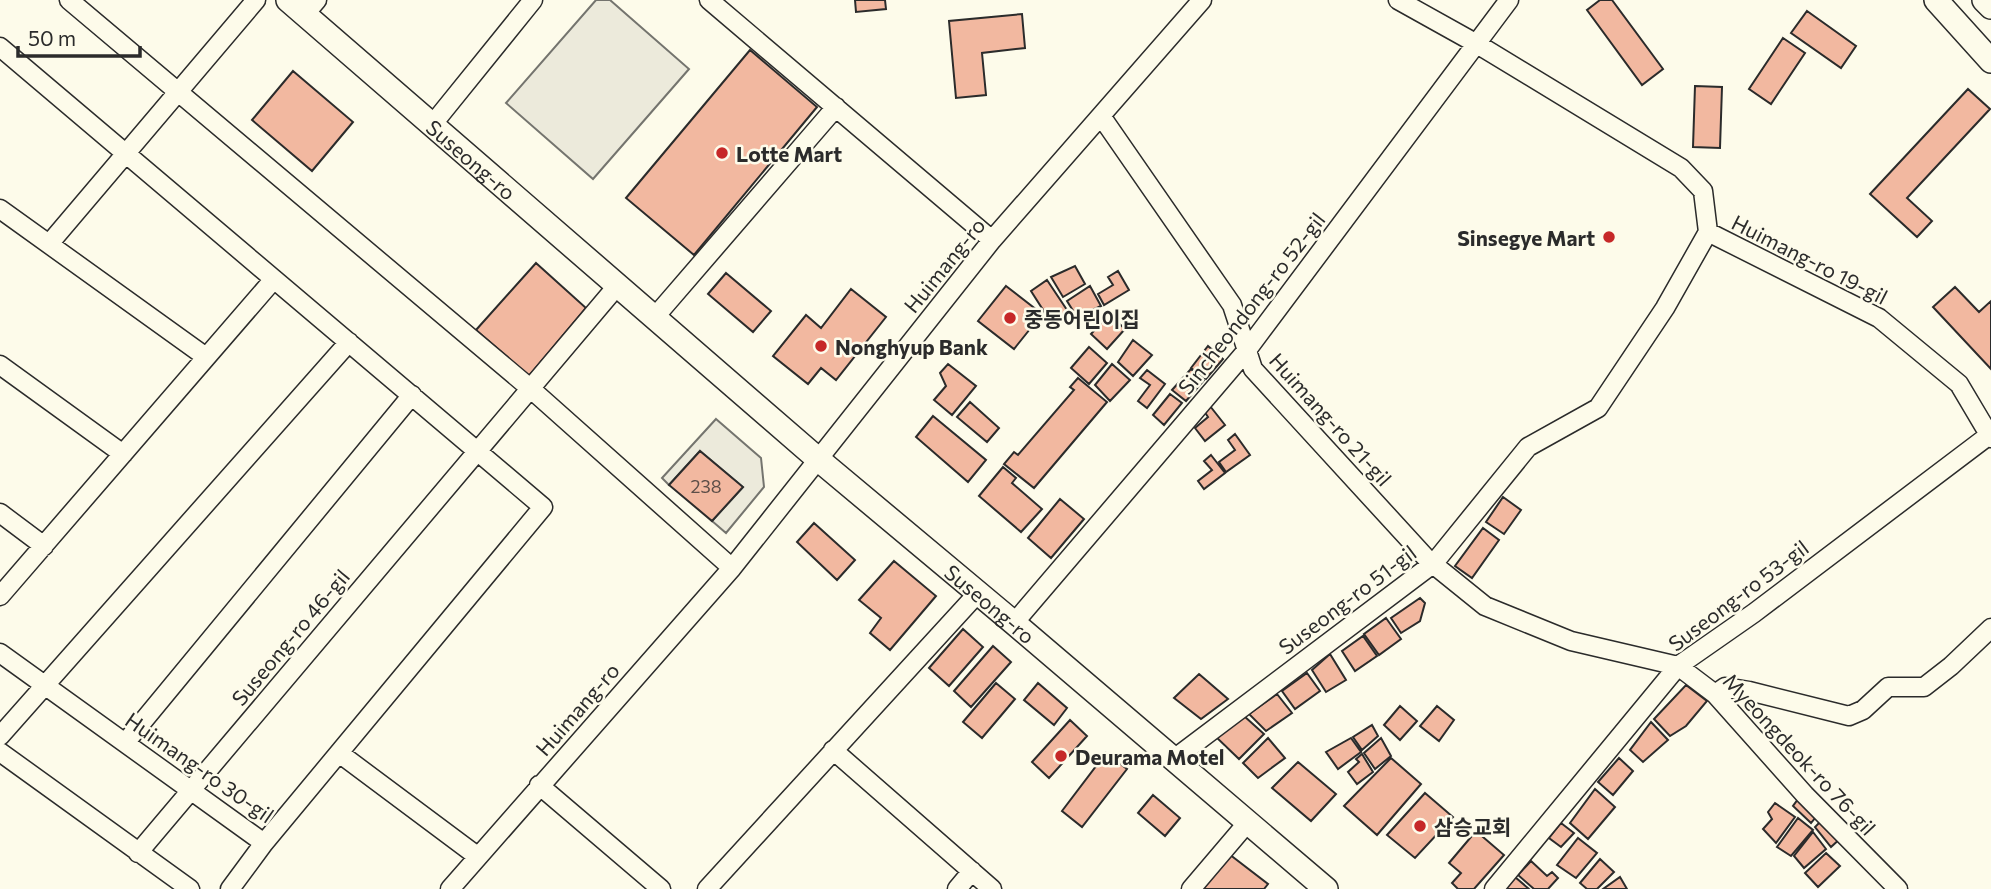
<svg xmlns="http://www.w3.org/2000/svg" width="1991" height="889" viewBox="0 0 1991 889" font-family="Commissioner,'Noto Sans KR',sans-serif">
  <style>
    .parking { fill: #eceadb; stroke: #74746e; stroke-width: 2 }
    .building { fill: #f2b8a0; stroke: #2b2b2b; stroke-width: 2 }
    .lines { fill: none; stroke-linecap: round; stroke-linejoin: round }
    .minor-casing { stroke: #2b2b2b; stroke-width: 21 }
    .major-casing { stroke: #2b2b2b; stroke-width: 26 }
    .minor { stroke: #fdfbea; stroke-width: 18 }
    .major { stroke: #fdfbea; stroke-width: 23 }
    .poi-dot { fill: #c62828; stroke: #fdfbea; stroke-width: 2.5 }
    .labels { text-anchor: middle; dominant-baseline: central; stroke-width: 5; stroke-linejoin: round; paint-order: stroke }
    .number-label { font-size: 18px; fill: #5d4e48 }
    .poi-label { font-size: 21px; font-weight: bold; fill: #2b2b2b; stroke: #fdfbea; text-anchor: start }
    .street-label { font-size: 21px; fill: #2b2b2b; stroke: #fdfbea }
  </style>
  <rect width="100%" height="100%" fill="#fdfbea"/>
  <path class="parking" d="M596,0H610L689,69L593,179L506,103Z
    M716,419L761,458L764,487L726,533L712,521L743,487L700,451L669,485L662,478Z"/>
  <path class="building" d="M855,0H885L886,9L856,12Z
    M1600,0H1612L1663,69L1642,85L1587,10Z
    M1807,11L1856,46L1841,68L1791,33Z
    M1022,14L1025,48L982,53L986,95L956,98L949,21Z
    M1783,38L1805,53L1771,104L1749,89Z
    M750,50L817,107L694,255L626,198Z
    M293,71L353,122L312,171L252,120Z
    M1695,86L1722,87L1720,148L1693,147Z
    M1968,89L1990,109L1907,198L1932,221L1917,237L1870,194Z
    M536,263L586,308L529,376L476,330Z
    M1075,266L1085,284L1063,297L1051,277Z
    M1118,271L1129,290L1104,305L1098,294L1113,285L1108,277Z
    M726,273L771,311L753,332L708,294Z
    M1047,280L1071,316L1054,327L1031,291Z
    M1006,286L1042,314L1014,349L978,321Z
    M1090,286L1101,306L1077,317L1067,301Z
    M1955,287L1979,312L1991,301V369L1933,307Z
    M851,289L886,317L836,380L821,368L808,384L773,356L806,315L821,328Z
    M1109,314L1125,329L1107,349L1091,334Z
    M1133,340L1152,355L1133,376L1118,362Z
    M1208,346L1223,359L1206,379L1191,368Z
    M1089,347L1107,363L1089,384L1071,368Z
    M948,364L976,386L952,415L934,400L946,386L940,373Z
    M1112,364L1130,380L1110,401L1095,385Z
    M1191,369L1204,380L1186,401L1172,390Z
    M1147,370L1165,384L1147,408L1138,401L1150,385L1140,378Z
    M1078,378L1107,402L1034,488L1004,464L1014,452L1018,455L1074,390L1070,387Z
    M1170,394L1182,403L1164,425L1153,415Z
    M970,402L999,428L987,442L957,417Z
    M1210,406L1225,425L1205,441L1195,428L1208,417L1204,411Z
    M933,416L986,460L968,482L916,437Z
    M1235,434L1250,455L1226,472L1219,462L1235,450L1228,440Z
    M700,451L743,487L712,521L669,485Z
    M1211,455L1225,473L1204,489L1198,481L1212,470L1204,461Z
    M1003,467L1016,478L1012,483L1042,509L1021,532L979,496Z
    M1503,497L1521,510L1504,534L1486,522Z
    M1060,499L1084,519L1051,558L1028,538Z
    M814,523L855,560L837,580L797,542Z
    M1483,528L1499,540L1472,578L1455,566Z
    M894,561L936,596L890,650L870,633L881,618L859,600Z
    M1420,598L1425,603L1420,621L1401,633L1391,618Z
    M1386,618L1401,639L1379,655L1364,634Z
    M963,629L983,647L949,686L929,668Z
    M1363,636L1377,656L1355,671L1342,651Z
    M993,646L1011,662L971,707L954,691Z
    M1330,654L1346,680L1326,692L1312,670Z
    M1307,673L1320,691L1295,709L1282,691Z
    M1199,674L1228,699L1201,719L1174,698Z
    M996,683L1015,699L982,738L963,722Z
    M1038,683L1067,708L1054,725L1024,700Z
    M1686,685L1707,701L1686,726L1670,736L1654,719Z
    M1277,694L1292,713L1266,731L1249,714Z
    M1400,706L1417,721L1400,740L1384,725Z
    M1437,706L1454,720L1439,741L1420,726Z
    M1244,716L1264,734L1239,759L1215,736Z
    M1070,720L1087,736L1049,778L1032,762Z
    M1651,722L1668,740L1643,762L1630,750Z
    M1372,725L1378,736L1362,750L1353,737Z
    M1268,738L1285,758L1258,778L1243,763Z
    M1351,738L1361,752L1338,769L1326,752Z
    M1381,738L1391,756L1375,769L1364,753Z
    M1106,753L1127,769L1082,827L1062,811Z
    M1362,754L1373,772L1357,784L1348,772L1359,762L1356,759Z
    M1391,758L1421,784L1377,835L1344,806Z
    M1619,758L1633,771L1613,795L1598,782Z
    M1298,762L1336,794L1311,821L1272,788Z
    M1595,789L1615,807L1588,839L1570,823Z
    M1425,793L1453,817L1415,858L1387,835Z
    M1153,795L1180,818L1165,836L1138,813Z
    M1801,795L1819,813L1811,823L1793,806Z
    M1775,803L1795,817L1776,843L1763,829L1772,819L1768,812Z
    M1798,818L1813,830L1791,856L1777,847Z
    M1824,818L1842,837L1831,847L1815,827Z
    M1561,823L1574,833L1561,847L1549,838Z
    M1476,831L1504,855L1474,889H1458L1452,883L1461,873L1449,863Z
    M1813,832L1826,849L1804,868L1794,856Z
    M1578,838L1597,853L1576,878L1557,865Z
    M1826,853L1840,866L1818,887L1805,873Z
    M1229,854L1268,884L1264,889H1201Z
    M1600,859L1614,872L1597,889H1587L1580,883Z
    M1531,861L1547,876L1552,872L1558,878L1548,889H1534L1518,875Z
    M1515,877L1529,889H1505Z
    M1620,877L1627,889H1603Z"/>
  <g class="lines">
    <defs>
      <path id="minor" d="M69,0L531,389L732,568
        M709,0L992,240
        M1398,0L1477,44L1681,168L1703,191L1708,232
        M305,14L317,0
        M0,47L543,507L264,843L0,653
        M1101,116L1232,305L1253,369L1428,560L1485,606L1571,641L1678,666L1715,694L1805,795L1898,889
        M432,125L533,0
        M0,209L206,357
        M1708,232L1879,318L1959,384L1991,438
        M49,244L256,0
        M654,318L836,107
        M0,365L123,454
        M0,513L44,546
        M0,596L274,279
        M1014,623L1247,350L1509,0
        M1715,694L1725,687L1749,691L1849,716L1863,710L1888,687H1924L1951,666L1991,628
        M0,736L349,342
        M125,743L412,395
        M833,750L992,889
        M0,752L190,889
        M339,753L477,856
        M1174,759L1434,563L1528,447L1598,408L1665,308L1708,232
        M539,785L661,889
        M138,853L617,286
        M230,889L264,843
        M450,889L732,568L992,240L1202,0
        M707,889L977,594
        M957,889L972,871
        M1191,889L1248,822
        M1494,889L1678,666L1754,613L1988,436"/>
      <g id="major">
        <path id="s1" d="M288,0L819,460L1014,623L1326,889"/>
        <path d="M1936,0L1991,61"/>
        <path d="M1984,0L1991,7"/>
      </g>
    </defs>
    <use href="#minor" class="minor-casing"/>
    <use href="#major" class="major-casing"/>
    <use href="#minor" class="minor"/>
    <use href="#major" class="major"/>
  </g>
  <g class="poi-dot">
    <circle cx="722" cy="153" r="7"/>
    <circle cx="1609" cy="237" r="7"/>
    <circle cx="1010" cy="318" r="7"/>
    <circle cx="821" cy="346" r="7"/>
    <circle cx="1061" cy="756" r="7"/>
    <circle cx="1420" cy="826" r="7"/>
  </g>
  <g class="labels">
    <g class="number-label">
      <text x="706" y="486">238</text>
    </g>
    <g class="poi-label">
      <text x="736" y="153">Lotte Mart</text>
      <text x="1595" y="237" text-anchor="end">Sinsegye Mart</text>
      <text x="1024" y="318">중동어린이집</text>
      <text x="835" y="346">Nonghyup Bank</text>
      <text x="1075" y="756">Deurama Motel</text>
      <text x="1434" y="826">삼승교회</text>
    </g>
    <g class="street-label">
      <text stroke="none"><textPath href="#s1" startOffset="243">Suseong-ro</textPath></text>
      <text transform="translate(1810 259) rotate(27)">Huimang-ro 19-gil</text>
      <text transform="translate(944 265) rotate(-51)">Huimang-ro</text>
      <text transform="translate(1251 303) rotate(-52)">Sincheondong-ro 52-gil</text>
      <text transform="translate(1331 419) rotate(48)">Huimang-ro 21-gil</text>
      <text transform="translate(1738 595) rotate(-37)">Suseong-ro 53-gil</text>
      <text transform="translate(1347 599) rotate(-37)">Suseong-ro 51-gil</text>
      <text stroke="none"><textPath href="#s1" startOffset="926">Suseong-ro</textPath></text>
      <text transform="translate(290 637) rotate(-50)">Suseong-ro 46-gil</text>
      <text transform="translate(577 709) rotate(-49)">Huimang-ro</text>
      <text transform="translate(1800 754) rotate(47)">Myeongdeok-ro 76-gil</text>
      <text transform="translate(200 767) rotate(35)">Huimang-ro 30-gil</text>
    </g>
  </g>
  <path d="M18 46v10h122v-10" fill="none" stroke="#2b2b2b" stroke-width="3.5"/>
  <text x="28" y="46" font-size="21" fill="#2b2b2b" stroke="#fdfbea" stroke-width="5" paint-order="stroke">50 m</text>
</svg>
